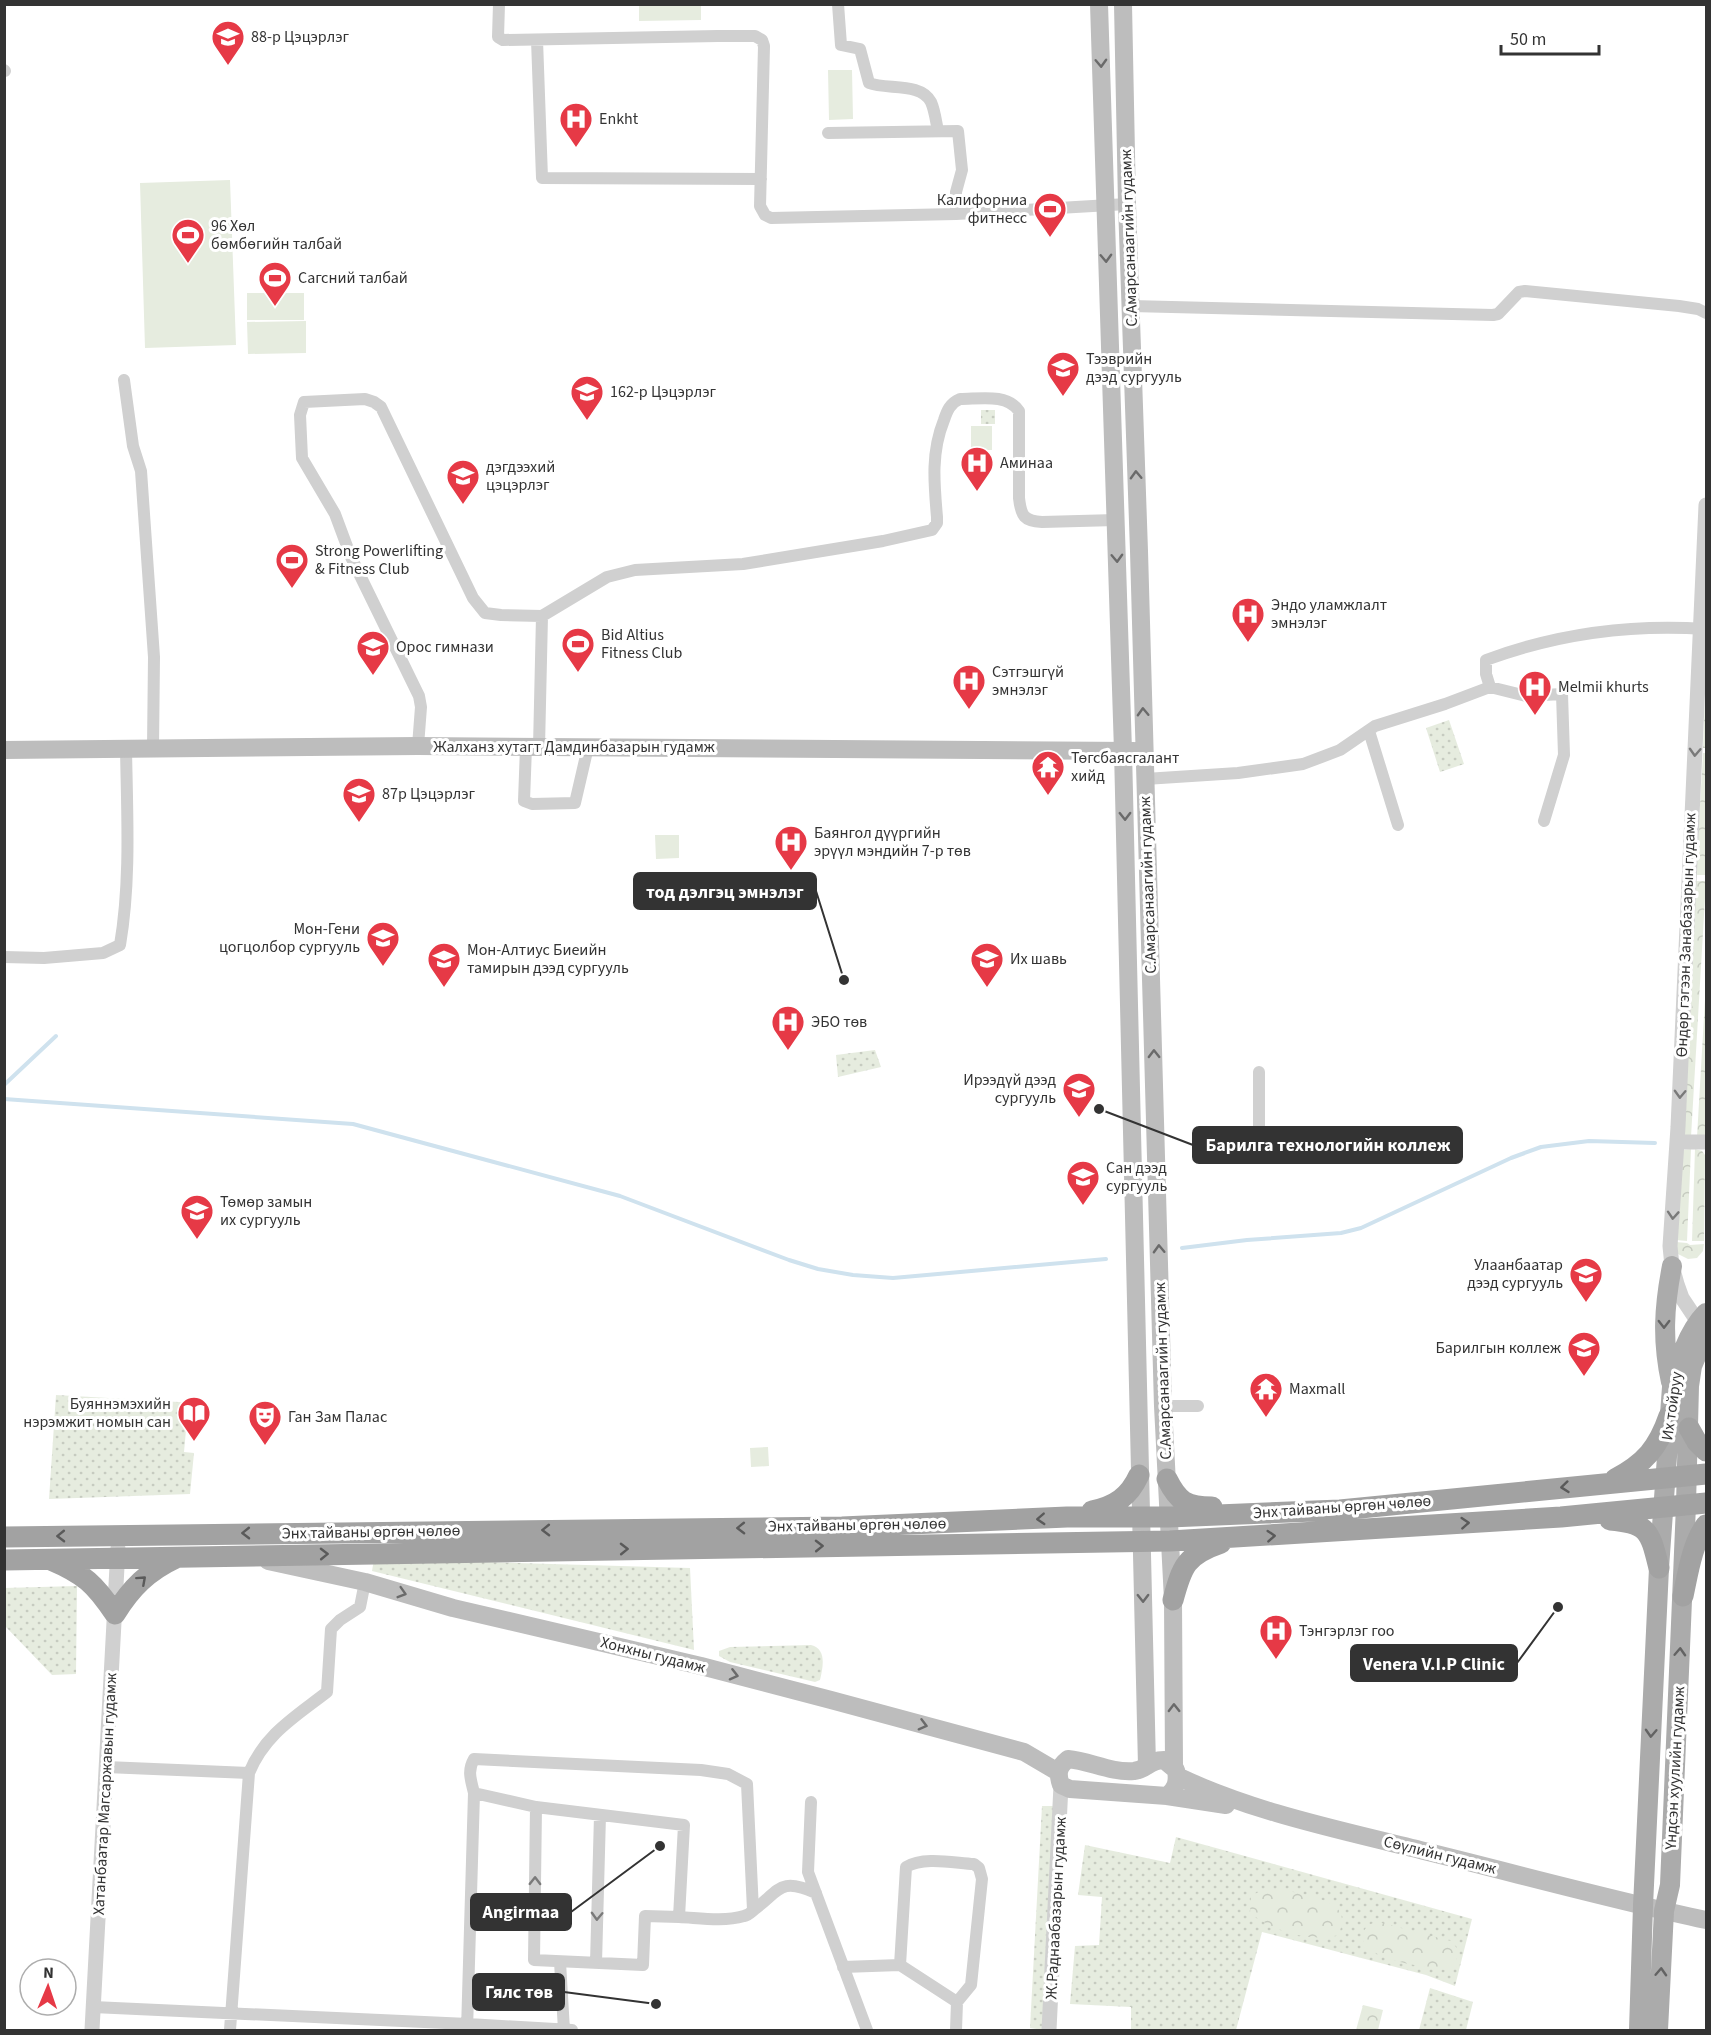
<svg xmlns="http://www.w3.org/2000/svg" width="1711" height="2035" viewBox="0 0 1711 2035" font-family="'Source Sans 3',sans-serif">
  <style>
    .grass { fill: url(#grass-dots) }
    .forest { fill: url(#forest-crowns) }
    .garden { fill: #e6ecdf }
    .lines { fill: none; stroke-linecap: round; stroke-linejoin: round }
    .stream { stroke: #cfe2ee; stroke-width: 4 }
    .minor { stroke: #d0d0d0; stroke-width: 12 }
    .tertiary { stroke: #d0d0d0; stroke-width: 15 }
    .secondary { stroke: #bdbdbd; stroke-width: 18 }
    .primary { stroke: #ababab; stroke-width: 20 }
    .trunk { stroke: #a2a2a2; stroke-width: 21 }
    .oneway { stroke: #6a6a6a }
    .oneway2 { stroke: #7a7a7a }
    .oneway3 { stroke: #636363 }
    .oneway4 { stroke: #5a5a5a }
    .labels { text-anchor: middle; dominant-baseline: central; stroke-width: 6; stroke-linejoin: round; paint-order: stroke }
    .poi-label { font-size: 16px; fill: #333; stroke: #fff; text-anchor: start }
    .street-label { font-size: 16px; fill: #333; stroke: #fff }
    .leader { fill: none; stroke: #333; stroke-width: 2 }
    .callout-dot { fill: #333; stroke: #fff; stroke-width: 2 }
    .callout { fill: #333; stroke: #333; stroke-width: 2 }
    .callout-label { font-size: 18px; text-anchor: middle; font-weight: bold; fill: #fff }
  </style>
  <defs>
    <pattern id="grass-dots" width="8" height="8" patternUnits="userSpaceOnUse" patternTransform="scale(1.5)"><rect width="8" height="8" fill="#e6ecdf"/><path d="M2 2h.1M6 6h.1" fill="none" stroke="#c6cbc0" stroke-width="1.8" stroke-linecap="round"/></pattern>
    <pattern id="forest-crowns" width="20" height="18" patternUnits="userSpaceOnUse" patternTransform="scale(1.5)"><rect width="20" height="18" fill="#e6ecdf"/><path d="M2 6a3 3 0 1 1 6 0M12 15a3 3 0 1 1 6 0" fill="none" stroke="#c6cbc0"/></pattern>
  </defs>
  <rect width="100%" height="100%" fill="#fff"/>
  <path class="grass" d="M981,410H995V424H981Z
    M1449,720L1464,764L1440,772L1426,728Z
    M875,1050L881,1067L838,1077L836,1055Z
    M56,1395L196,1403L195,1420L187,1419L184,1452L194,1453L190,1494L49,1499Z
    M374,1559L690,1568L694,1650L372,1571Z
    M77,1586L76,1674L52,1675L5,1626L4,1588Z
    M811,1645C827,1649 823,1667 820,1680L815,1682L730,1662L719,1656V1651L730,1647Z
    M1042,1806H1058L1043,2030L1030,2028Z
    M1176,1837L1472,1919L1455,1986L1426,1975L1262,1932L1236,2030H1131V2007L1070,2004L1075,1946L1099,1945L1102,1897L1078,1895L1085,1845L1170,1863Z
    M1430,1988L1473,2002L1466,2030H1419Z"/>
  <path class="forest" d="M1706,670V748H1703Z
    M1703,753H1706V875H1696Z
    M1696,881H1706L1691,1137H1683Z
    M1706,982V1136L1697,1137Z
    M1691,1149L1687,1241L1676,1240L1683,1150Z
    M1695,1149L1702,1151L1705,1155L1704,1241H1692Z
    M1676,1242L1687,1243L1690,1245L1704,1244L1703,1251L1697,1258L1688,1259L1678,1254Z
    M1266,1888C1283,1890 1331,1896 1340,1912C1344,1920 1341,1927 1339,1935C1309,1943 1274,1931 1250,1913L1251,1896Z
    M1378,1922L1451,1941L1456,1947L1457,1963L1453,1969L1446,1970C1422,1966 1394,1964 1372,1951C1357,1942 1361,1924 1378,1922Z
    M1363,2005L1383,2010L1378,2030H1356Z"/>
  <path class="garden" d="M639,5H701V20L639,21Z
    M828,70H852L853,119L829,120Z
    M230,180L236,345L145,348L140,183Z
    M247,293H304V320H247Z
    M306,321V353L248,354L247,322Z
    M971,426H992V450H971Z
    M655,835H679V858L656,859Z
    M768,1447L769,1466L751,1467L750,1448Z"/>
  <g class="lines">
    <path class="stream" d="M4,1085L56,1036
      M4,1099L353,1124L620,1196L789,1260L818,1269L853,1275L893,1278L1106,1259
      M1182,1248L1247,1240L1341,1233L1361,1228L1511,1158L1541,1147L1589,1141L1655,1143"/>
    <path class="minor" d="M499,4L498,37L503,40L718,36H755L762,40L764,46L760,206L765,215L771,218L956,214L1127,204
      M838,4L841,45L860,49L869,83C887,90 921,82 931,102C935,111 936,122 938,131
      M537,40L542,178L761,179
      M4,70L5,71
      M828,133L958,131L962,170L956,192V214
      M1131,306L1493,315L1498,314L1519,292L1525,291L1679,306L1698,309L1706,313
      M124,380L133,446L141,471L154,657L153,747
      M1490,687L1526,696L1562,694L1564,755L1544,821
      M1369,731L1398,825
      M418,746L421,707L419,696L351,557L335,514L302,458L300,415L304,402L365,399L374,402L381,407L473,598L485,613L501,615L542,616L607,577L635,570L743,564L883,541L932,530L937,523V517C934,483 931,452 944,420C947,411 950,403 960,399C979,399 1007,393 1019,411V498C1021,516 1024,521 1042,522L1116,520
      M526,747L524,801L532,804L575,803L588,747
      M539,747L542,616
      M1145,779L1238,773L1303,764L1340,750L1375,726L1445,704L1490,687L1486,674V660C1556,634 1632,624 1706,629
      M4,957L44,958L103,953L120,945C131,880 127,813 126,748
      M1259,1072V1130
      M1163,1406H1198
      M106,1767L249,1773
      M474,1793C471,1780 467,1771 474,1759L701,1770L728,1774L747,1784L753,1910
      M811,1802L808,1872L867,2030
      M679,1917C700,1918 723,1922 744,1916C749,1915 751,1912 755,1909C780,1890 780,1877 816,1893
      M560,1962L564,2030
      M596,1963L600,1815
      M843,1967L900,1965
      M93,2007L468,2024L572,2030
      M230,2030L249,1773C265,1734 295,1717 327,1692L331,1629L340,1620L360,1607L365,1582
      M467,2030L474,1793L536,1807L684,1825L679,1917L645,1916L643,1965L534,1960L536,1807
      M956,2030L957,2002L971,1985L982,1879L979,1868L974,1864C954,1863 924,1856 906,1867L900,1965L957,2002"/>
    <path class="tertiary" d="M1677,1142H1706
      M1698,1322L1682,1298L1677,1284L1672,1266L1670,1246L1678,1127L1706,505
      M92,2030L118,1548
      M1049,2030L1061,1785"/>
    <path class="secondary" d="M1099,4L1123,751L1147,1766
      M1123,4L1127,204L1139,551L1163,1406L1173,1600L1174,1766
      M4,750L418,746L1134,751
      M268,1561L365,1582L453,1608L701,1666L831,1700L1024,1752L1058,1772
      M1068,1759C1090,1761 1111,1773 1134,1771C1148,1769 1149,1760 1164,1760L1176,1770C1178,1782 1176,1789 1167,1796L1070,1789L1061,1785C1057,1773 1058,1767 1068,1759Z
      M1177,1776C1255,1813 1341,1830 1424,1851C1518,1874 1612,1900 1706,1920
      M1167,1796L1226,1805"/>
    <path class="primary" d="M1671,1382C1662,1340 1664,1307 1672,1266
      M1639,2030L1643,1906L1659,1568L1672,1387C1679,1361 1687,1333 1706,1313
      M1658,2030L1664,1911L1670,1885L1686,1505L1689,1386L1692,1366L1700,1347L1706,1338"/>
    <path class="trunk" d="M1689,1428L1697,1442L1706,1451
      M1167,1479C1178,1501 1186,1507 1212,1507
      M1615,1479C1645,1463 1658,1448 1669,1416
      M1092,1511C1115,1506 1129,1497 1139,1475
      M1610,1520C1649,1523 1650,1532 1659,1568
      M4,1537L842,1527L1067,1517H1169L1340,1510L1706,1474
      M4,1560L1170,1541L1561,1517L1706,1503
      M51,1560C84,1574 95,1584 115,1614C131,1588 148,1571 176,1558
      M1683,1596C1688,1573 1692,1544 1706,1525
      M1173,1600C1182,1566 1186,1555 1221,1543"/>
  </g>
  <defs><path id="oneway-chevron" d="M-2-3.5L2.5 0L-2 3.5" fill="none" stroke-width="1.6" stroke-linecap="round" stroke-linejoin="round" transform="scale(1.5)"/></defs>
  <g class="oneway">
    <use href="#oneway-chevron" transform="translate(1101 63) rotate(88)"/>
    <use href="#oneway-chevron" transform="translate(1106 258) rotate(88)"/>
    <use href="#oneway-chevron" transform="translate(1136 475) rotate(-92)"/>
    <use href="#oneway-chevron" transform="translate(1117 558) rotate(88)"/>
    <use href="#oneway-chevron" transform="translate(1143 712) rotate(-92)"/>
    <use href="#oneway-chevron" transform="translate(1125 816) rotate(89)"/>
    <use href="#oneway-chevron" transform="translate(1154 1054) rotate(-91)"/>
    <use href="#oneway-chevron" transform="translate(1159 1249) rotate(-92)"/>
    <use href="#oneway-chevron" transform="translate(402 1593) rotate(17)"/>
    <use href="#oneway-chevron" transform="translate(1143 1598) rotate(89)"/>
    <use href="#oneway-chevron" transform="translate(734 1675) rotate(14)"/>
    <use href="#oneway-chevron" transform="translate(1174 1708) rotate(-91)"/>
    <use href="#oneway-chevron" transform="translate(923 1725) rotate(15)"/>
  </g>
  <g class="oneway2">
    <use href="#oneway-chevron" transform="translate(1695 752) rotate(93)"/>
    <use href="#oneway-chevron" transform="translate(1680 1094) rotate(92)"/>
    <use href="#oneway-chevron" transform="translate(1673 1215) rotate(94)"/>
    <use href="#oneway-chevron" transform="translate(535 1881) rotate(-89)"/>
    <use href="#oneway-chevron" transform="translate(597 1916) rotate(92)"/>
  </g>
  <g class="oneway3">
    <use href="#oneway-chevron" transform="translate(1664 1324) rotate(90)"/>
    <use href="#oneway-chevron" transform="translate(1680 1652) rotate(-87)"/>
    <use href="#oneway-chevron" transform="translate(1651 1733) rotate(93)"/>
    <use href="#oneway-chevron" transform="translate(1661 1972) rotate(-87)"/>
  </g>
  <g class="oneway4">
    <use href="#oneway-chevron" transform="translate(1565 1487) rotate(174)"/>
    <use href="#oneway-chevron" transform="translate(1041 1519) rotate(177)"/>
    <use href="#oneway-chevron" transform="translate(1465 1523) rotate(-4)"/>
    <use href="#oneway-chevron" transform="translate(741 1528) rotate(179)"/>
    <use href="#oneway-chevron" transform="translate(546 1530) rotate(179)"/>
    <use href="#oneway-chevron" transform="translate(246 1533) rotate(179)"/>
    <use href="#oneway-chevron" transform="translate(61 1536) rotate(179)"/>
    <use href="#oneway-chevron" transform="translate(1271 1536) rotate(-4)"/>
    <use href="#oneway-chevron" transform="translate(819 1546) rotate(-1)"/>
    <use href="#oneway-chevron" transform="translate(624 1549) rotate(-1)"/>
    <use href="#oneway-chevron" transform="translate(324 1554) rotate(-1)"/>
    <use href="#oneway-chevron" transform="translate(142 1580) rotate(-42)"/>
  </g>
  <defs>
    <symbol id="school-pin" viewBox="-11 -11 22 30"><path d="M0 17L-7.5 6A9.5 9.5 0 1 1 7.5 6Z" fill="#e63946" stroke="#fff"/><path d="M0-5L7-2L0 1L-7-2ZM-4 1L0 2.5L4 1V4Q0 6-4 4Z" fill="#fff"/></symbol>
    <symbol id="hospital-pin" viewBox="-11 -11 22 30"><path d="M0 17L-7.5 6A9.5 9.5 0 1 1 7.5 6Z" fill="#e63946" stroke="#fff"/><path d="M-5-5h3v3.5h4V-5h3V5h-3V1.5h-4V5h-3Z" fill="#fff"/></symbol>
    <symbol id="stadium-pin" viewBox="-11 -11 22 30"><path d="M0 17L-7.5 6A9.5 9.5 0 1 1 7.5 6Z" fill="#e63946" stroke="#fff"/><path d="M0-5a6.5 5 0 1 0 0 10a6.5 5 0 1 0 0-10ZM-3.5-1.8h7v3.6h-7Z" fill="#fff"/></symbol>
    <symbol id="university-pin" viewBox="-11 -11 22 30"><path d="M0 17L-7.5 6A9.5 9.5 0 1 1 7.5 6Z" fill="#e63946" stroke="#fff"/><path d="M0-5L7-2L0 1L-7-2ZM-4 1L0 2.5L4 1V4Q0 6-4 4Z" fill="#fff"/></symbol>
    <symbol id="temple-pin" viewBox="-11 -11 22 30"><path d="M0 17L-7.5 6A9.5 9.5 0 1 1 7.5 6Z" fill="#e63946" stroke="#fff"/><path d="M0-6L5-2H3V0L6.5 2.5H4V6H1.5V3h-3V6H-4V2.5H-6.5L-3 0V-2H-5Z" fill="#fff"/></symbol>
    <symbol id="library-pin" viewBox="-11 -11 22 30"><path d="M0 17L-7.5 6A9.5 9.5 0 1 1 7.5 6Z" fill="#e63946" stroke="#fff"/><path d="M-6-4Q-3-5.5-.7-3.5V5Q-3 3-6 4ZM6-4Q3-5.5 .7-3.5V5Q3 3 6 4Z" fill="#fff"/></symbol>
    <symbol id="theatre-pin" viewBox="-11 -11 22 30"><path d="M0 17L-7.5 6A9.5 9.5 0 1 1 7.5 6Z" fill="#e63946" stroke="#fff"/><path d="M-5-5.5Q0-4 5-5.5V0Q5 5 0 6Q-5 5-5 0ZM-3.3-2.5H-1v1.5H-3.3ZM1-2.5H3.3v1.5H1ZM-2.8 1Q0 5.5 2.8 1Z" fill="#fff"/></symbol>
  </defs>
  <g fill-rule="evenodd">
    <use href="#school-pin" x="209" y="18" width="38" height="52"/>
    <use href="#hospital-pin" x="557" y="100" width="38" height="52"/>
    <use href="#stadium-pin" x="1031" y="190" width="38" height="52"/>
    <use href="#stadium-pin" x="169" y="216" width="38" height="52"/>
    <use href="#stadium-pin" x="256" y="259" width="38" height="52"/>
    <use href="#university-pin" x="1044" y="349" width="38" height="52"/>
    <use href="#school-pin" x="568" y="373" width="38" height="52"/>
    <use href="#hospital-pin" x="958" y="444" width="38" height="52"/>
    <use href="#school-pin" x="444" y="457" width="38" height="52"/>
    <use href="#stadium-pin" x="273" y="541" width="38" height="52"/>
    <use href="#hospital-pin" x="1229" y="595" width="38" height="52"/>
    <use href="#stadium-pin" x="559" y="625" width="38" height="52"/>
    <use href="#school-pin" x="354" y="628" width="38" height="52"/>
    <use href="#hospital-pin" x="950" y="662" width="38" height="52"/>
    <use href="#hospital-pin" x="1516" y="668" width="38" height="52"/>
    <use href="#temple-pin" x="1029" y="748" width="38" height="52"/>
    <use href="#school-pin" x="340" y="775" width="38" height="52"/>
    <use href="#hospital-pin" x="772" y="823" width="38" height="52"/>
    <use href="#school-pin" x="364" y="919" width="38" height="52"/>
    <use href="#university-pin" x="425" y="940" width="38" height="52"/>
    <use href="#university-pin" x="968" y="940" width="38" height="52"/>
    <use href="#hospital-pin" x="769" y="1003" width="38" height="52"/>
    <use href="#university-pin" x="1060" y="1070" width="38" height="52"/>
    <use href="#university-pin" x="1064" y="1158" width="38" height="52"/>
    <use href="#university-pin" x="178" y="1192" width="38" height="52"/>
    <use href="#university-pin" x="1567" y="1255" width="38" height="52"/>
    <use href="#university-pin" x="1565" y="1329" width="38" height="52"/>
    <use href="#temple-pin" x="1247" y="1370" width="38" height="52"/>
    <use href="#library-pin" x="175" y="1394" width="38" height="52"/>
    <use href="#theatre-pin" x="246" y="1398" width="38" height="52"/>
    <use href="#hospital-pin" x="1257" y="1612" width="38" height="52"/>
  </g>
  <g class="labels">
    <g class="poi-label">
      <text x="251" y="37">88-р Цэцэрлэг</text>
      <text x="599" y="119">Enkht</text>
      <text x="1027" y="200" text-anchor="end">Калифорниа<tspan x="1027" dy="18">фитнесс</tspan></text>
      <text x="211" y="226">96 Хөл<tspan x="211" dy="18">бөмбөгийн талбай</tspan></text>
      <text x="298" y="278">Сагсний талбай</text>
      <text x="1086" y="359">Тээврийн<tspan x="1086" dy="18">дээд сургууль</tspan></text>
      <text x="610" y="392">162-р Цэцэрлэг</text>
      <text x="1000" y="463">Аминаа</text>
      <text x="486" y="467">дэгдээхий<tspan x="486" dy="18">цэцэрлэг</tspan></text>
      <text x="315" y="551">Strong Powerlifting<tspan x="315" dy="18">&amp; Fitness Club</tspan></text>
      <text x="1271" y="605">Эндо уламжлалт<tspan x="1271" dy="18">эмнэлэг</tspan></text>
      <text x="601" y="635">Bid Altius<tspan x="601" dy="18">Fitness Club</tspan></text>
      <text x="396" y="647">Орос гимнази</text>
      <text x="992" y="672">Сэтгэшгүй<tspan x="992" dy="18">эмнэлэг</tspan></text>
      <text x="1558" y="687">Melmii khurts</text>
      <text x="1071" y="758">Төгсбаясгалант<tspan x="1071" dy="18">хийд</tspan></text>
      <text x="382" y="794">87р Цэцэрлэг</text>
      <text x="814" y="833">Баянгол дүүргийн<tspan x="814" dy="18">эрүүл мэндийн 7-р төв</tspan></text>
      <text x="360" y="929" text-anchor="end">Мон-Гени<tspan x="360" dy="18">цогцолбор сургууль</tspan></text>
      <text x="467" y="950">Мон-Алтиус Биеийн<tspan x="467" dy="18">тамирын дээд сургууль</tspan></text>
      <text x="1010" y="959">Их шавь</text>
      <text x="811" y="1022">ЭБО төв</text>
      <text x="1056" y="1080" text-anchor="end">Ирээдүй дээд<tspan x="1056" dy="18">сургууль</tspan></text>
      <text x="1106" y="1168">Сан дээд<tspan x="1106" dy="18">сургууль</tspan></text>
      <text x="220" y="1202">Төмөр замын<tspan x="220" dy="18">их сургууль</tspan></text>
      <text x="1563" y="1265" text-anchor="end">Улаанбаатар<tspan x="1563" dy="18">дээд сургууль</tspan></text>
      <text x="1561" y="1348" text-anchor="end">Барилгын коллеж</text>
      <text x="1289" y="1389">Maxmall</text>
      <text x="171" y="1404" text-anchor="end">Буяннэмэхийн<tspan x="171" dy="18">нэрэмжит номын сан</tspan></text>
      <text x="288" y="1417">Ган Зам Палас</text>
      <text x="1299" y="1631">Тэнгэрлэг гоо</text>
    </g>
    <g class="street-label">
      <text transform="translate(1129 238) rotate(-92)">С.Амарсанаагийн гудамж</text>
      <text x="574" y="747">Жалханз хутагт Дамдинбазарын гудамж</text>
      <text transform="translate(1148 885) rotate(-92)">С.Амарсанаагийн гудамж</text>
      <text transform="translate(1686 935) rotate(-88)">Өндөр гэгээн Занабазарын гудамж</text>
      <text transform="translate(1163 1371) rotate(-92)">С.Амарсанаагийн гудамж</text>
      <text transform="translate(1672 1406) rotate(-82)">Их тойруу</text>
      <text transform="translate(1342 1507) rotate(-4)">Энх тайваны өргөн чөлөө</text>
      <text transform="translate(857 1525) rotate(-1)">Энх тайваны өргөн чөлөө</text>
      <text transform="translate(371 1532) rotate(-1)">Энх тайваны өргөн чөлөө</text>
      <text transform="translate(653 1655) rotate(14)">Хонхны гудамж</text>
      <text transform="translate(1675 1768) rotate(-87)">Үндсэн хуулийн гудамж</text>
      <text transform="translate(105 1794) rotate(-87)">Хатанбаатар Магсаржавын гудамж</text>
      <text transform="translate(1440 1855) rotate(14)">Сөүлийн гудамж</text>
      <text transform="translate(1056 1908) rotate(-87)">Ж.Раднаабазарын гудамж</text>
    </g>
  </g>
  <path class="leader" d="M844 980L816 891M1099 1109L1193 1145M1558 1607L1517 1663M660 1846L571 1912M656 2004L564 1992"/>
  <g class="callout-dot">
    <circle cx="844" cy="980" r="6"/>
    <circle cx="1099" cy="1109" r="6"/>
    <circle cx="1558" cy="1607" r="6"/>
    <circle cx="660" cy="1846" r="6"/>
    <circle cx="656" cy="2004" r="6"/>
  </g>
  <g class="callout">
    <rect x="634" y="873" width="182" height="36" rx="6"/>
    <rect x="1193" y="1127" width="269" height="36" rx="6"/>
    <rect x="1351" y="1645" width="166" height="36" rx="6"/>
    <rect x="471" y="1894" width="100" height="36" rx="6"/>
    <rect x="473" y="1974" width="91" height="36" rx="6"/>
  </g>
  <g class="callout-label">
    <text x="725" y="898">тод дэлгэц эмнэлэг</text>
    <text x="1328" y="1151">Барилга технологийн коллеж</text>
    <text x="1434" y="1670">Venera V.I.P Clinic</text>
    <text x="521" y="1918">Angirmaa</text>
    <text x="519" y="1998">Гялс төв</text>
  </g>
  <rect width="1711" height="2035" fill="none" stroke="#333333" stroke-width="12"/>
  <g transform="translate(48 1987) rotate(2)"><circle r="28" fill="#ffffff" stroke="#adadad" stroke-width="1.5"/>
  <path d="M0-4.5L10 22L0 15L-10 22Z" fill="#e63946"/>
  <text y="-9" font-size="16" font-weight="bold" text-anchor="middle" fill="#333333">N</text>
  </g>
  <path d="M1501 45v9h98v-9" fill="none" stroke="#333333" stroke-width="3"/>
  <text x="1510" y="45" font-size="18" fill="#333333" stroke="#ffffff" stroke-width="4.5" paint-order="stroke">50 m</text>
</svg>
